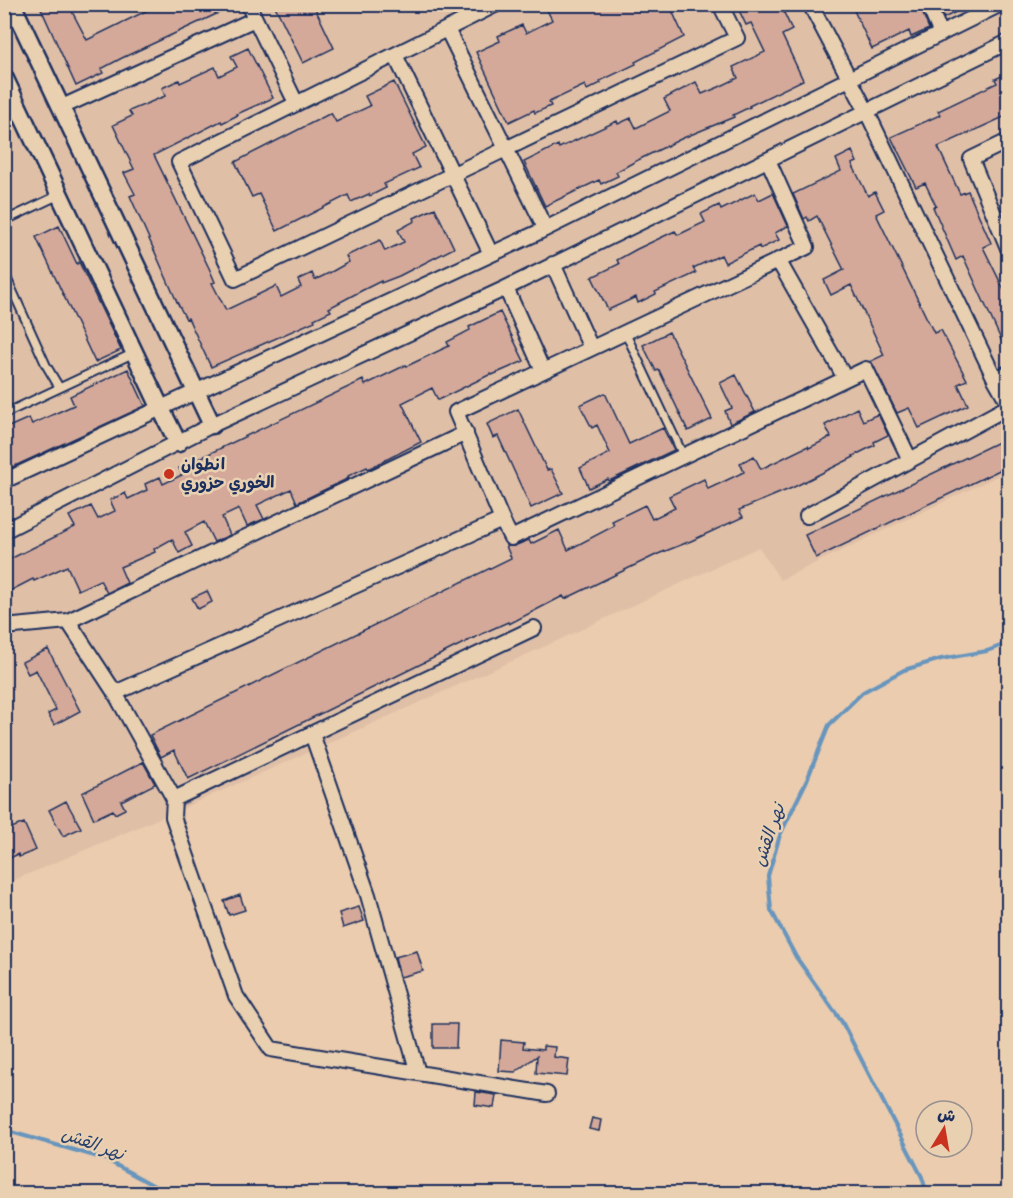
<svg xmlns="http://www.w3.org/2000/svg" width="1013" height="1198" viewBox="0 0 1013 1198" font-family="'Balsamiq Sans','Playpen Sans Arabic',sans-serif">
  <style>
    .built { fill: #e0bfa7 }
    .lines { fill: none; stroke-linecap: round; stroke-linejoin: round }
    .stream { stroke: #6795bd; stroke-width: 4 }
    .building { fill: #d4a99a; stroke: #1b2f5e; stroke-width: 1.5 }
    .service-casing { stroke: #1b2f5e; stroke-width: 11 }
    .minor-casing { stroke: #1b2f5e; stroke-width: 18 }
    .tertiary-casing { stroke: #1b2f5e; stroke-width: 21 }
    .service { stroke: #e9d0b1; stroke-width: 7 }
    .minor { stroke: #e9d0b1; stroke-width: 14 }
    .tertiary { stroke: #e9d0b1; stroke-width: 16 }
    .poi-dot { fill: #c8321e; stroke: #e9d0b1; stroke-width: 2 }
    .labels { text-anchor: middle; dominant-baseline: central; stroke-width: 5; stroke-linejoin: round; paint-order: stroke }
    .poi-label { font-size: 16px; font-weight: bold; fill: #1b2f5e; stroke: #e9d0b1; text-anchor: start }
    .water-label { font-size: 18px; font-style: italic; fill: #28406e; stroke: #e9d0b1 }
  </style>
  <rect width="100%" height="100%" fill="#ebccae"/>
  <filter id="ink" filterUnits="userSpaceOnUse"><feTurbulence type="fractalNoise" baseFrequency=".0167" numOctaves="2"/><feDisplacementMap in="SourceGraphic" scale="12" xChannelSelector="R" yChannelSelector="G"/><feConvolveMatrix kernelMatrix="1 2 1 2 8 2 1 2 1" color-interpolation-filters="sRGB"/></filter>
  <g filter="url(#ink)">
    <path class="built" d="M5,5H1008V471L780,580L759,547L548,645L183,808L5,884Z"/>
    <g class="lines">
      <path class="stream" d="M4,1130L105,1159L169,1194
        M927,1194L922,1177L842,1022L796,957L771,910L768,876L780,835L807,780L829,725L863,692L904,670L941,659L987,651L1008,643"/>
    </g>
    <path class="building" d="M39,4H68L87,40L160,4H238L122,58L101,69L103,73L76,86Z
      M274,4H313L334,48L303,63Z
      M558,4H669L684,37L635,62L636,64L600,81L601,83L587,90L585,85L549,102L551,106L535,113L534,110L509,122L476,52L500,41L498,36L522,25L526,33L552,20L547,10Z
      M745,4H780L792,30L782,35L803,80L749,106L750,107L733,115L734,117L683,138L636,161L616,172L618,176L601,184L599,180L545,206L524,162L558,145L559,148L617,121L618,124L631,118L636,128L670,111L664,99L696,82L702,94L719,87L738,78L733,67L765,52L751,23L746,25L738,8Z
      M851,4H919L929,29L911,37L909,31L872,49Z
      M938,4H972L944,18Z
      M248,48L273,98L237,114L238,115L222,123L221,121L154,155L209,268L215,282L212,283L226,310L276,286L281,297L301,287L298,280L312,273L315,280L333,271L349,262L346,256L380,240L385,251L404,242L398,230L415,221L414,218L435,208L454,248L399,276L381,283V281L361,291L329,308L331,311L314,319L315,321L211,367L188,318L186,319L177,302L130,196L135,194L124,173L134,169L113,125L132,116L129,111L165,96L162,88L179,80L180,83L215,67L219,76L237,67L231,56Z
      M1008,73V115L938,147L960,194L968,191L991,243L983,247L1008,298V355L963,256L956,260L933,207L936,206L925,183L916,187L891,137L940,115L938,111L997,83L995,79Z
      M394,82L426,147L412,154L419,168L384,184L386,188L370,196L369,194L351,202L348,195L277,231L259,194L252,197L235,162L331,113L336,122L370,106L365,96Z
      M852,151L857,162L852,164L868,196L875,192L884,210L876,214L934,333L941,330L967,380L958,384L968,405L919,428L909,408L897,413L871,361L884,355L851,285L831,295L824,280L844,270L817,216L809,221L807,217L804,219L793,194L841,171L836,159Z
      M755,193L759,200L773,193L788,226L775,233L779,240L760,249L759,246L725,263L721,255L693,268L696,273L655,292L656,294L638,303L636,297L608,310L592,277L619,264L617,260L637,249L675,231L678,235L705,222L701,214L719,205L721,210Z
      M59,226L77,264L79,262L121,350L95,362L36,237Z
      M500,312L524,361L492,375L491,374L438,400L432,388L402,403L421,442L368,469L367,467L348,476L349,478L297,503L291,489L257,505L264,519L247,526L239,509L222,517L230,535L214,542L204,522L185,532L192,546L179,553L172,539L154,549L155,552L120,567L127,583L107,593L100,580L78,590L67,566L34,581L33,579L4,594V562L75,527L69,516L91,506L98,519L115,511L110,500L125,493L128,499L147,490L145,484L160,477L163,484L182,475L179,468L363,380L365,385L406,365L407,366L449,346L447,342L470,330L469,327Z
      M669,332L712,419L688,431L659,370L656,371L643,345Z
      M128,369L145,406L4,471V429L29,418L32,424L74,405L70,396Z
      M736,375L755,412L730,424L725,411L732,408L720,383Z
      M605,393L629,444L663,428L674,450L609,481L608,479L589,488L580,468L610,453L597,425L592,428L580,405Z
      M857,408L863,421L878,414L888,435L874,442L875,445L853,456L854,457L792,488L739,510L743,517L691,541L658,554L565,599L563,596L509,624L508,622L490,630L188,779L174,750L161,757L150,735L511,558L506,546H514L529,540L531,544L559,530L568,550L614,526L612,521L645,505L652,519L675,508L669,496L704,479L708,489L725,481L744,472L740,463L754,456L761,469L808,446L809,448L831,437L825,425Z
      M518,409L547,470L551,469L563,493L531,508L498,436L493,438L487,424Z
      M1000,441L1008,459V466L816,558L805,535Z
      M207,591L212,602L198,609L192,598Z
      M48,649L80,711L54,725L48,714L56,710L36,670L28,674L22,662Z
      M143,762L155,784L121,801L125,809L115,814L113,810L94,819L82,793Z
      M66,801L81,828L63,836L49,810Z
      M24,823L36,850L19,857L18,854L4,861V831Z
      M240,895L245,910L229,915L224,901Z
      M359,907L364,921L343,928L339,913Z
      M417,951L423,971L400,977L395,957Z
      M433,1024H457L456,1048H433Z
      M501,1040L524,1042L523,1048L543,1050V1046L555,1047L554,1057L569,1059L567,1076L536,1073L537,1056L515,1072L499,1071Z
      M476,1092L496,1095L494,1108L475,1105Z
      M592,1118L601,1120L599,1131L589,1129Z"/>
    <g class="lines">
      <defs>
        <path id="service" d="M4,221L59,195
          M4,272L46,365L59,387
          M625,332L683,455
          M4,414L134,353"/>
        <path id="minor" d="M248,4L296,103
          M497,4L179,162L235,279L737,38L720,4
          M810,4L867,112L995,379
          M928,4L941,34
          M447,29L545,228
          M395,55L491,254
          M62,107L255,19
          M1008,141L971,159L1008,248
          M768,160L807,247L456,412L502,520L511,538L866,369L910,460
          M778,260L845,378
          M553,264L591,348
          M506,288L543,371
          M1008,373L995,379L1008,402
          M4,481L539,232L1001,4
          M807,516L1008,407
          M4,531L212,425L506,288L1008,42
          M68,621L466,433
          M4,627L68,621L115,693L174,799L173,817L236,996L271,1049L547,1094
          M115,693L502,520
          M312,734L368,895L418,1073
          M174,799L534,628"/>
        <path id="tertiary" d="M12,4L212,425
          M4,77L161,409L178,443"/>
      </defs>
      <use href="#service" class="service-casing"/>
      <use href="#minor" class="minor-casing"/>
      <use href="#tertiary" class="tertiary-casing"/>
      <use href="#service" class="service"/>
      <use href="#minor" class="minor"/>
      <use href="#tertiary" class="tertiary"/>
    </g>
  </g>
  <circle class="poi-dot" cx="169" cy="474" r="6"/>
  <g class="labels">
    <g class="poi-label">
      <text x="181" y="465">انطوان<tspan x="181" dy="18">الخوري حزوري</tspan></text>
    </g>
    <g class="water-label">
      <text transform="translate(769 835) rotate(-71)">نهر القش</text>
      <text transform="translate(93 1144) rotate(20)">نهر القش</text>
    </g>
  </g>
  <rect width="1013" height="1198" fill="none" stroke="#e9d0b1" stroke-width="24"/>
  <rect x="12" y="12" width="989" height="1174" fill="none" stroke="#1b2f5e" stroke-width="2" filter="url(#ink)"/>
  <g transform="translate(944 1129) rotate(11)"><circle r="28" fill="#e9d0b1" stroke="#979090" stroke-width="1.5"/>
  <path d="M0-4.5L10 22L0 15L-10 22Z" fill="#c8321e"/>
  <text y="-9" font-size="16" font-weight="bold" text-anchor="middle" fill="#1b2f5e">ش</text>
  </g>
</svg>
